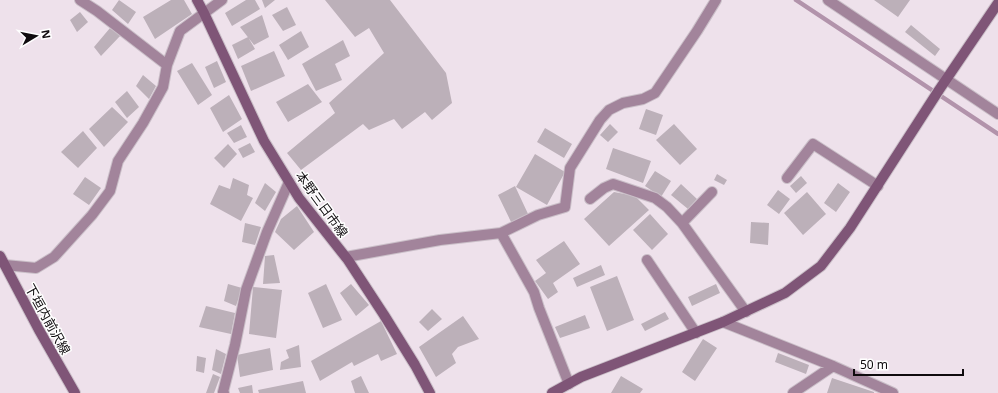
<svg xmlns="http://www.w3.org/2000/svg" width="998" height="393" viewBox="0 0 998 393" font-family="'Noto Sans','Noto Sans JP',sans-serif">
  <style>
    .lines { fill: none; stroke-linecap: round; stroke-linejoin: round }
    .stream { stroke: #b293ab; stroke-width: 4.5 }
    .building { fill: #bcb0b9 }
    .street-casing { stroke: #cabfc8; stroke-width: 12 }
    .secondary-casing { stroke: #cabfc8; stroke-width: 12 }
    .street { stroke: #a2849b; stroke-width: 10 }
    .secondary { stroke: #7f5577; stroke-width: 10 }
    .labels { text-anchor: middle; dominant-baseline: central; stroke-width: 3; stroke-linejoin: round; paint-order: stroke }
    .street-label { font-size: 13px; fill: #0f0b0e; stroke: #fff }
  </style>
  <rect width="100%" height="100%" fill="#eee1eb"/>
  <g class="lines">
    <path class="stream" d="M796,0L998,134"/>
  </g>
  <path class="building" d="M119,0L136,12L128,24L112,10Z
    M171,0H184L192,14L155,39L143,17Z
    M246,0H255L260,9L232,26L225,13Z
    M262,0H275L265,8Z
    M325,0H390L446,73L452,103L432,120L425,112L402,129L394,119L369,130L363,124L301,170L287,153L335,113L329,103L384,53L369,28L355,37Z
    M874,0H910L898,17Z
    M287,7L296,25L283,31L272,15Z
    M80,12L88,22L77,32L70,20Z
    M262,15L269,37L254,45L240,27Z
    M911,25L940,49L935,56L905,32Z
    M110,28L121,35L101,56L94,47Z
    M301,31L309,47L288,60L279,45Z
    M248,37L255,49L238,59L232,45Z
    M343,40L350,56L335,64L342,80L316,91L302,64Z
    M274,51L285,76L251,91L241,66Z
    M217,61L226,82L214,88L205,67Z
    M192,63L212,95L198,105L177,71Z
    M143,75L156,86L149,99L136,86Z
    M308,84L322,102L288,122L276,102Z
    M127,91L139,107L127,118L115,102Z
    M229,95L242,119L223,132L210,108Z
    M112,107L128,122L104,147L89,129Z
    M646,109L663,115L656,135L639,129Z
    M610,124L618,132L608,142L600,135Z
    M674,124L697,149L680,165L656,140Z
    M241,125L247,137L234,143L227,133Z
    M545,128L572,144L564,158L537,142Z
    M83,131L97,148L78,168L61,152Z
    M250,143L255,152L243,158L238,149Z
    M228,144L237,154L224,168L214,158Z
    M613,148L651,161L643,183L606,169Z
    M535,154L565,172L547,205L516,187Z
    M655,171L671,181L661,197L645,186Z
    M717,174L727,180L724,185L714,180Z
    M801,176L807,183L796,193L790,186Z
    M85,177L101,188L89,205L73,194Z
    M233,178L249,185L247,195L253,198L241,221L210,204L219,185L230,189Z
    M265,183L276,192L265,211L255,203Z
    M838,183L850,192L836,212L824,203Z
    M681,184L697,199L688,209L671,195Z
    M515,186L529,216L512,224L498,195Z
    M778,190L790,199L779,214L767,205Z
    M614,192L635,196L649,210L609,246L584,219Z
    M807,192L826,214L803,235L784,213Z
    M297,206L314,232L294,250L275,232L281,219Z
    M650,214L668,234L652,250L633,230Z
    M751,222L769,223L768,245L750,243Z
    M245,223L261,227L255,245L242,242Z
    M564,241L580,264L553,283L558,292L548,299L535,281L546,273L536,260Z
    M274,255L280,283L263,284L265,256Z
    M601,265L605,275L577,287L573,278Z
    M617,276L634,320L607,331L590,287Z
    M228,284L242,288L236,306L224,301Z
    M326,284L342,320L323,328L308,293Z
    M351,284L369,305L356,316L340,293Z
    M716,284L720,293L692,306L688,297Z
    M253,287L282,290L276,338L249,334Z
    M206,306L235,313L231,334L199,327Z
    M432,309L442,319L428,331L419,322Z
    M665,312L669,319L645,331L641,324Z
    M585,315L590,328L560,338L555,327Z
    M463,316L479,339L458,347L452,354L456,363L436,377L419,347Z
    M381,321L397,354L381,361L378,354L354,366L352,362L320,381L311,361Z
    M703,339L717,348L695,381L682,372Z
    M299,345L301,367L280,370L281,362L289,358L286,350Z
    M270,348L273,370L240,377L237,355Z
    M216,349L226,354L221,374L212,370Z
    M778,353L809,365L806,374L775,362Z
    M197,356L206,358L204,373L196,371Z
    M213,374L220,377L214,393H206Z
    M361,376L369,393H355L351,381Z
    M621,376L643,389L640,393H611Z
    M832,378L874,392V393H827Z
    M303,381L306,393H259L258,390Z
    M252,385L253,393H240L238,388Z"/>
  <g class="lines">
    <defs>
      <path id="street" d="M80,0L97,11L167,65
        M828,0L998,114
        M787,178L813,144L878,186
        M590,199L604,188L613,184L655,198L667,207L682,223L746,312
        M682,223L712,192
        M346,257L440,240L501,233
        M647,260L696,333
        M5,265L36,268L54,257L92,215L110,191L118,161L143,123L163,87L167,65L180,31L222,0
        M723,322L833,366L893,393
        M569,384L539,308L534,292L501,233L538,215L565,207L570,168L600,120L609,110L623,103L643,99L655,93L697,31L716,0
        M224,393L223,392L235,345L246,290L267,232L289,182
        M793,393L833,366"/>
      <path id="secondary" d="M197,0L204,13L264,141L299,198L348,260L384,315L415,365L430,393
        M0,256L39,330L75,393
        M552,393L581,377L723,322L785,293L821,266L850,228L939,90L998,3"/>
    </defs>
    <use href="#street" class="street-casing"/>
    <use href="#secondary" class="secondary-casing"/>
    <use href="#street" class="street"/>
    <use href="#secondary" class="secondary"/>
  </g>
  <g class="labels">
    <g class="street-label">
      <text transform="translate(322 204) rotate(54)">本野三日市線</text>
      <text transform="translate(48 319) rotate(61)">下垣内前沢線</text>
    </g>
  </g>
  <g transform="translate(36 36) rotate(80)" stroke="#ffffff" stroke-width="3" paint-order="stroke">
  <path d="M0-3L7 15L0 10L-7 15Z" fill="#0f0b0e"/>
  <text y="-6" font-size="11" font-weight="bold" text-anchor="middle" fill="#0f0b0e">N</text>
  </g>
  <path d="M854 369v6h109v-6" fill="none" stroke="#0f0b0e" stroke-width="2"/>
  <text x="860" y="369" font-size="12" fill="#0f0b0e" stroke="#ffffff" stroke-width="3" paint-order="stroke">50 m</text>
</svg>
